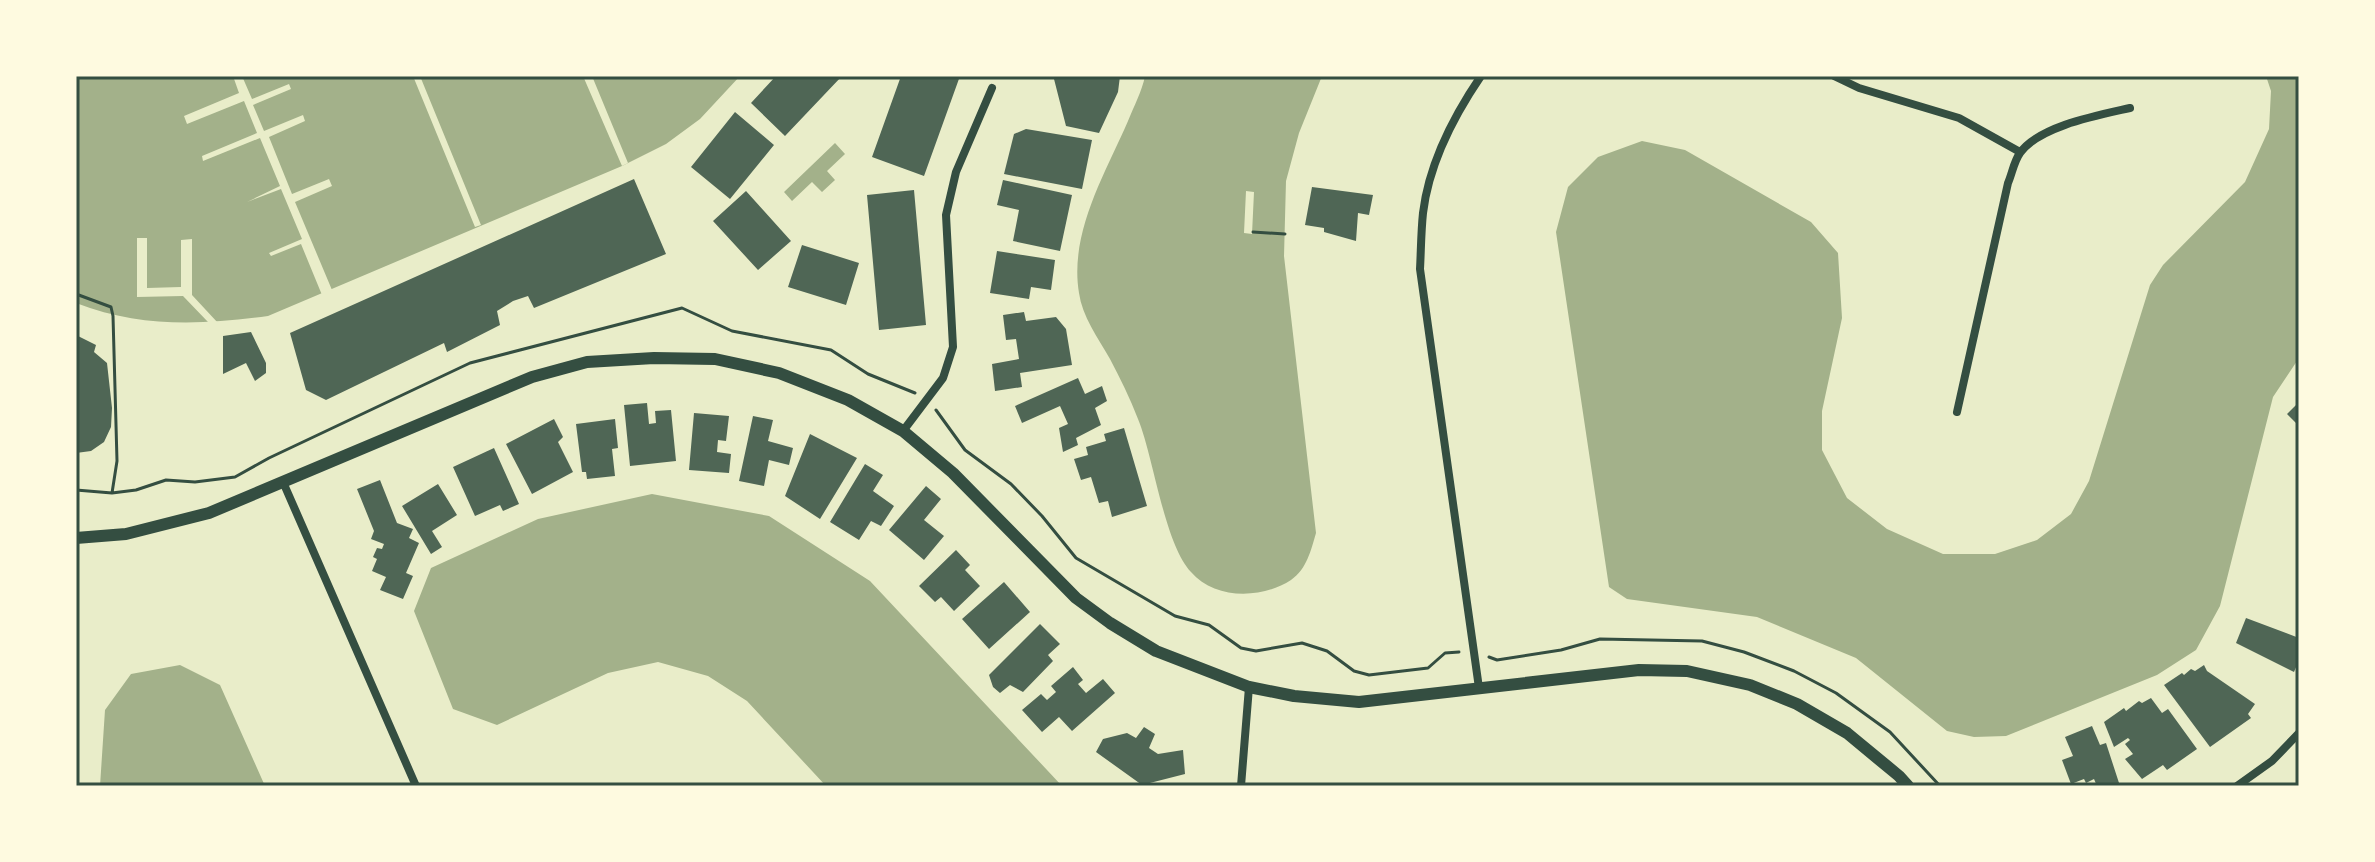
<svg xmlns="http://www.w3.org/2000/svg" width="2375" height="862" viewBox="0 0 2375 862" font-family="Commissioner,sans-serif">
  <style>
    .water { fill: #a3b18a }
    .pier { fill: #e9edc9 }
    .building { fill: #4f6655 }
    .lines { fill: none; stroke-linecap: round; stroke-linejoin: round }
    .path { stroke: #344e41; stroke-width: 3 }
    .minor { stroke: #344e41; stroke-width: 8 }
    .tertiary { stroke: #344e41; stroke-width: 12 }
    .neatline { fill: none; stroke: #344e41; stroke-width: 3 }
  </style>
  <rect width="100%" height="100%" fill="#e9edc9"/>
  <path class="water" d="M76,76H740L700,119L666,144L622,166L268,316C201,325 141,328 76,303Z
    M1145,76H1322L1299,133L1286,181L1284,256L1316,533C1311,550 1307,569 1291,580C1262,599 1215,600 1191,572C1164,543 1154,458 1138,419C1130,398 1120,378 1110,359C1098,338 1082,316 1079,293C1069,233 1105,174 1128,121C1134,106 1142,91 1145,76Z
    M2266,76H2299V358L2273,397L2220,606L2196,650L2157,675L2006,736L1974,737L1947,731L1856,658L1757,617L1627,599L1609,587L1556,232L1568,187L1598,157L1642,141L1685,150L1811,222L1838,253L1842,318L1822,411V450L1847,498L1887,529L1943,554H1995L2037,540L2071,514L2089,481L2150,285L2163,265L2245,182L2269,129L2271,91Z
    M835,143L845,154L827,171L835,180L822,192L812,182L792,201L784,192Z
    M652,494L769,516L870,581L1062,786H826L747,701L708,676L658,662L608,673L497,725L453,709L414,611L431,568L538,519Z
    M180,665L220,685L265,786H100L105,710L131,674Z"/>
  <path class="pier" d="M233,76H242L252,99L289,84L291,89L253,105L264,131L303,115L305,121L269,137L292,194L329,179L332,186L295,202L332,290L322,295L301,244L271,256L269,253L302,239L281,189L247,202L280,186L260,138L203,161L202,156L257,133L244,101L187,124L184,116L239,93Z
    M413,76H420L481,225L475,227Z
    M583,76H592L628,163L622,166Z
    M1246,191L1254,192L1252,234L1244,233Z
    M137,238H147V288L181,287V240L192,239V295L218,323L208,322L183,296L137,297Z"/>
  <path class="building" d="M776,76H842L785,136L751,103Z
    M901,76H960L924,176L872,157Z
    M1064,76H1120L1118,92L1099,133L1066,126L1054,79Z
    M735,112L774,145L730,199L691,167Z
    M1026,129L1092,140L1082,189L1004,174L1014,134Z
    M634,179L666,254L534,308L528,296L513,301L497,311L500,325L447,352L444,343L326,400L306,390L290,333Z
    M1003,180L1072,195L1060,251L1013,241L1019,210L997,205Z
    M1312,187L1373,195L1369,215L1358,213L1356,241L1324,232V228L1305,225Z
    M914,190L926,325L879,330L867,195Z
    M746,191L791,241L758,270L713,221Z
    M802,245L859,263L846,305L788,287Z
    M997,251L1055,260L1051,290L1031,287L1029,299L990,293Z
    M1024,312L1026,321L1056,317L1066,329L1072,365L1020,373L1022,387L995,391L992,364L1019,359L1016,339L1006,340L1003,315Z
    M251,332L266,363V373L255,381L246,363L223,374V336Z
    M76,335L96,345L94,352L107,363L112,408L111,427L104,442L91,451L76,453Z
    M1078,378L1085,394L1102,386L1107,401L1095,408L1101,425L1076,438L1078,445L1063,452L1059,428L1068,424L1060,406L1022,423L1015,406Z
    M2299,402V426L2287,414Z
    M647,403L649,424L656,423L655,411L671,410L676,461L630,466L624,405Z
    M694,413L729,416L726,441L718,440L717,452L731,454L729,473L689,470Z
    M753,416L773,420L768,441L793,448L789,465L769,460L764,486L739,481Z
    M554,419L563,437L558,442L573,472L532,494L506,444Z
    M615,419L618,448L612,449L615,476L587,479L586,472H582L576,424Z
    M1124,428L1147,506L1112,517L1108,501L1099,503L1091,477L1081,480L1074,459L1088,455L1086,447L1106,441L1104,434Z
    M810,434L857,458L820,519L785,496Z
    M494,448L519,504L503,511L500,505L475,516L453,467Z
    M865,464L883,475L873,491L894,506L881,526L871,521L859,540L830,522Z
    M380,480L397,523L413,529L409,538L419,543L406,573L413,576L403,599L380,590L386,577L372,571L377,559L373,557L377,548L382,549L384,544L371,539L374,531L357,489Z
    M438,484L457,515L432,531L442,547L431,554L402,506Z
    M926,486L941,499L924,520L944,536L924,560L889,530Z
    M956,550L970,565L965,570L980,586L954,611L941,597L935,602L919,586Z
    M1004,582L1030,612L989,649L962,619Z
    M2246,618L2299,638V660L2294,672L2236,643Z
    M1040,624L1060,644L1048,655L1053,661L1023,692L1010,685L1000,693L993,687L989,675Z
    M2204,665L2207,671L2255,704L2248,714L2251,718L2210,747L2164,685L2182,673L2184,675L2191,669L2195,671Z
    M1073,667L1083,680L1078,684L1086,693L1103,679L1115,693L1072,731L1059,717L1042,732L1022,710L1041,694L1047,700L1056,692L1051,686Z
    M2151,698L2162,713L2168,709L2197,749L2167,770L2163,765L2142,779L2125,759L2133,754L2125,744L2130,740L2128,738L2114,747L2104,722L2124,708L2126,711L2139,701L2142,703Z
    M2092,726L2100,745L2106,743L2120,786H2097L2094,779L2086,783L2084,779L2071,784L2062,760L2073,756L2065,737Z
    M1144,727L1155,734L1149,748L1158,754L1183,750L1185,774L1142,785L1096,752L1103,739L1127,733L1136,738Z"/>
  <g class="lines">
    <path class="path" d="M1253,232L1285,234
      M76,294L111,307L113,316L117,461L112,493
      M936,410L965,450L1011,484L1042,516L1076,558L1175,616L1209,625L1241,648L1256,651L1302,643L1327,651L1354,671L1369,675L1428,668L1445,653L1459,652
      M76,490L112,493L136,490L166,480L195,482L235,477L269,458L470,363L682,308L732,331L831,350L868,374L915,393
      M1489,657L1497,660L1561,650L1600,639L1702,641L1744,652L1794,671L1836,693L1890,732L1940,786
      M2296,786L2299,783"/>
    <path class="minor" d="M1834,76L1859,88L1959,118L2020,152
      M1957,412L2008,183C2012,174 2014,161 2020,153C2039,126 2099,115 2130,108
      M903,431L943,378L953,347L946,215L956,172L992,88
      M283,482L416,786
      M1479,688L1420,269C1421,251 1421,232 1423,213C1429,163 1453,117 1481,76
      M1241,786L1249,687
      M2237,786L2272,761L2299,733"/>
    <path class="tertiary" d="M76,538L126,534L209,513L532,377L587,362L654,358L715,359L779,373L848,400L903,431L953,473L1076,598L1110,623L1156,651L1249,687L1294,696L1359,702L1639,670L1687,671L1750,685L1797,704L1847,733L1899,776L1908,786"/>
  </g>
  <rect width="2375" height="862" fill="none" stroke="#fefae0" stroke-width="156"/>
  <rect x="78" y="78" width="2219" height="706" class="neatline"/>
</svg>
